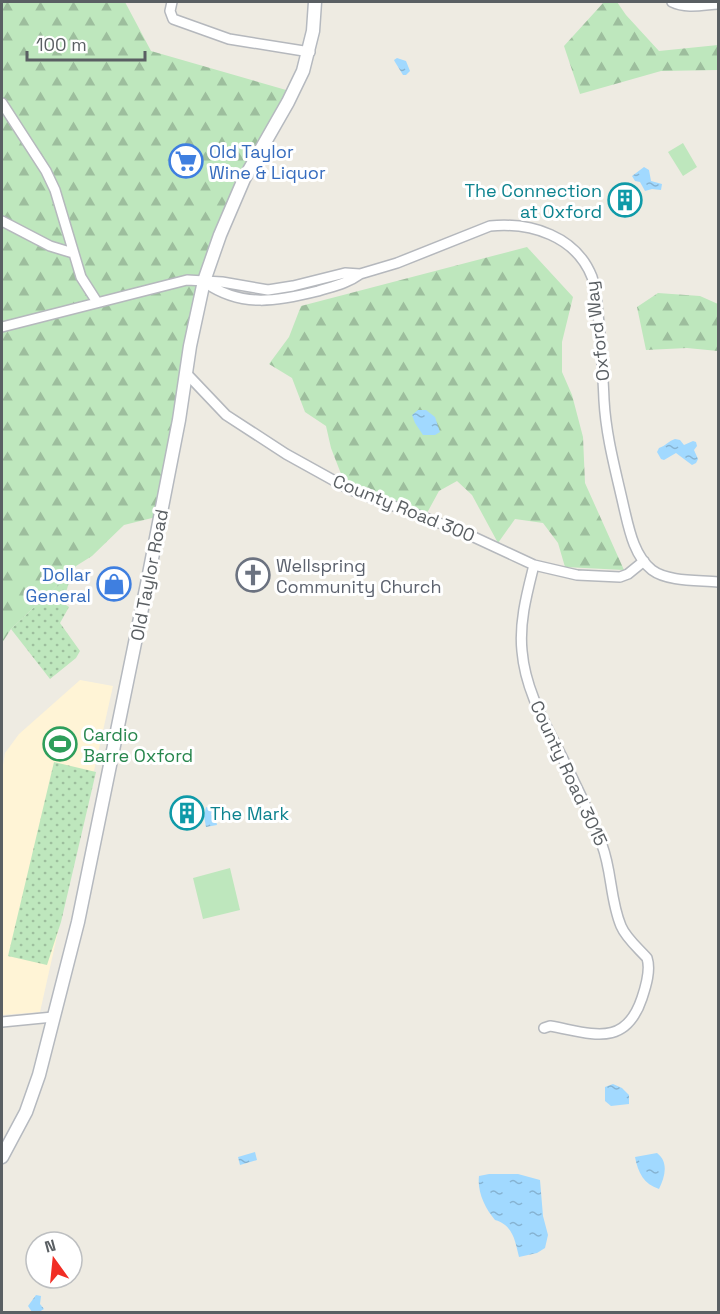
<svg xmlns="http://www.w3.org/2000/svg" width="720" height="1314" viewBox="0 0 720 1314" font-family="'Space Grotesk',sans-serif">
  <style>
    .commercial { fill: #fff4d6 }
    .grass { fill: url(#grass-dots) }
    .forest { fill: url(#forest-firs) }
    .park { fill: #bee7bd }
    .water { fill: url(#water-ripples) }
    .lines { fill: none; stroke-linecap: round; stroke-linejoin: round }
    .street-casing { stroke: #b5b8bd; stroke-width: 12 }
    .secondary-casing { stroke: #b5b9bf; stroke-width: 15 }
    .street { stroke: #fff; stroke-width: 9 }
    .secondary { stroke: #fff; stroke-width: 12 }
    .labels { text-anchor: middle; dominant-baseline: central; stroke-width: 6; stroke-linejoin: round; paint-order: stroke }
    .shop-label { font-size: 18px; fill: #366cbe; stroke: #fff; text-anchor: start }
    .culture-label { font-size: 18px; fill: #0d838f; stroke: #fff; text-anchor: end }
    .street-label { font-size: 18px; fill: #5a5f63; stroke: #fff }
    .worship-label { font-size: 18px; fill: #5b616d; stroke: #fff; text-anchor: start }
    .leisure-label { font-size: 18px; fill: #27864d; stroke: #fff; text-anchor: start }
  </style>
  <defs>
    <pattern id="grass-dots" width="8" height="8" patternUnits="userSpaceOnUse" patternTransform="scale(1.5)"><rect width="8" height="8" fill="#bee7bd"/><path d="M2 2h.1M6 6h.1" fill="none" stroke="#9dbe9d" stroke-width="1.8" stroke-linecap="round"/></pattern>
    <pattern id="forest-firs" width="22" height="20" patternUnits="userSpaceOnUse" patternTransform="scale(1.5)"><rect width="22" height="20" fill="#bee7bd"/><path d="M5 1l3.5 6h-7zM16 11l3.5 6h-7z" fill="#9dbe9d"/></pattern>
    <pattern id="water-ripples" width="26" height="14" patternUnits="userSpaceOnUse" patternTransform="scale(1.5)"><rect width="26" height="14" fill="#a1d9ff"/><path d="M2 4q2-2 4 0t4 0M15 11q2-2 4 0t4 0" fill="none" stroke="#86b3d2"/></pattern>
  </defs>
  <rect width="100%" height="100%" fill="#eeebe2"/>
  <path class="commercial" d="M80,680L113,686L40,1012L2,1015V771L5,753L19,734Z"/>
  <path class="grass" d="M63,580L69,582L63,603L69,607L60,623L80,651L76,658L50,679L11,629Z
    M54,762L96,772L61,922L47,965L8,956Z"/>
  <path class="forest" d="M2,2H125L151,51L293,92L266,140L204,281L160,516L124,525L92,556L76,566L69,582L63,580L11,629L2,643Z
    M604,2H617L626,15L659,51L718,45V70L661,71L580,94L564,46Z
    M527,247L573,297L562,342V372L572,395L583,437L585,483L624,570L565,567L558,543L543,523L515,519L498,543L472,495L457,481L439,491L427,513L382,498L343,479L331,448L326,426L305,412L292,378L269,364L289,337L301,306Z
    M658,293L700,296L718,304V351L687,348L646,350L637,307Z"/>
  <path class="park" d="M683,143L697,167L683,176L668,152Z
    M230,868L240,910L203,919L193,878Z"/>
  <path class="water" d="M397,58L406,61L410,71L406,75H403L395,62L394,60Z
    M644,167L649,170L651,181L662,184L661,190L652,189L645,191L640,182L635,181L632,176Z
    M418,410H426L435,417L440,432L435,435H423L415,423L412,415Z
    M675,439L680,440L684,445L693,441L696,442L697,446L694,450L698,459L696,463L692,465L676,453L664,460L661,459L657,452L659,448C666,446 668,441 675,439Z
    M206,807L213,809L211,815L215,816L217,825L206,827L204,816Z
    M613,1084L622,1088L629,1095V1104L611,1106L605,1101V1087Z
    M255,1152L257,1160L240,1165L238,1157Z
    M657,1153C669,1162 665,1177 659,1189C644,1184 638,1173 635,1157Z
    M489,1174H518L540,1180L543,1216L548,1235L545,1248L537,1253L519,1257C515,1241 513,1225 495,1220C485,1208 477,1192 479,1176Z
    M36,1295L41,1296L40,1304L44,1309L39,1312H32L28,1306Z"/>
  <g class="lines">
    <defs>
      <path id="street" d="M172,2L170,11L173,19L229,39L310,52
        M672,2C686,9 703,5 718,4
        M2,103L46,171L55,190L81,277L97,302
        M2,221L50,246L73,253
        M206,283C242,308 278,301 318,291C334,286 346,284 360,274
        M2,327L187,280L222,282L268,290L293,286L345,273L360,274L397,263L490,226C531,222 576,236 592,277C597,291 597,308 599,323C601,349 603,374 604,400C606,437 616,472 624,508C629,529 634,556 652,570C668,582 699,580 718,582
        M187,374L226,415L286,454L351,490L463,532L534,565L577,575L620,577L628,574L644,561
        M534,565C527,593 519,622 522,651C525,687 542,718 558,749C574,781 590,812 602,845C612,871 610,900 621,926C626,938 638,948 647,958C651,970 646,986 642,998C625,1049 591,1033 550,1026L544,1028
        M2,1022L53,1017"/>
      <path id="secondary" d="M2,1157L26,1112L39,1075L78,922L148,579L179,420L190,346L204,281L220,235L244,179L288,102L303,71L313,31L315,2"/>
    </defs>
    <use href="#street" class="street-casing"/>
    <use href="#secondary" class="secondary-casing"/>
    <use href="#street" class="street"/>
    <use href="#secondary" class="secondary"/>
  </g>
  <defs>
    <symbol id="supermarket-ring" viewBox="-11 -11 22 22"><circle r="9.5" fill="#fff" stroke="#3f7fe0" stroke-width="1.5"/><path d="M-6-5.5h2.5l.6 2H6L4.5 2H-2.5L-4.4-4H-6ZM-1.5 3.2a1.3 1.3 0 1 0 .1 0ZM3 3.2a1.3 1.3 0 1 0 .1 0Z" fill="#3f7fe0"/></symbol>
    <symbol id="building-ring" viewBox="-11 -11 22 22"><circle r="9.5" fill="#fff" stroke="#0f9aa8" stroke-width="1.5"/><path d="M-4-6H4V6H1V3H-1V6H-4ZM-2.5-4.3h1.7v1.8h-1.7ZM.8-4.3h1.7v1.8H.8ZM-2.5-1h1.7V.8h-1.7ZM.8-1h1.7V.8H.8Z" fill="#0f9aa8"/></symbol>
    <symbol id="church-ring" viewBox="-11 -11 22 22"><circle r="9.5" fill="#fff" stroke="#6b7280" stroke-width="1.5"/><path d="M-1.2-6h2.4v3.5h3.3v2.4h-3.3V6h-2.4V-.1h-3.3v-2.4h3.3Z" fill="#6b7280"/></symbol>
    <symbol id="shop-ring" viewBox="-11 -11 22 22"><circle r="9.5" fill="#fff" stroke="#3f7fe0" stroke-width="1.5"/><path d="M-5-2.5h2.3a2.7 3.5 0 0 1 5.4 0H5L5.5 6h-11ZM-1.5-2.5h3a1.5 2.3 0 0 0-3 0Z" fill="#3f7fe0"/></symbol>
    <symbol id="stadium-ring" viewBox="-11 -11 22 22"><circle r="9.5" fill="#fff" stroke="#2e9e5b" stroke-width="1.5"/><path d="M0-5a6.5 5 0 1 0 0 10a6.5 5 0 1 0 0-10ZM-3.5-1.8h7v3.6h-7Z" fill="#2e9e5b"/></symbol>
  </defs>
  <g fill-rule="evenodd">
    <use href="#supermarket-ring" x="167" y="142" width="38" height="38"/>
    <use href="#building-ring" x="606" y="181" width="38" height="38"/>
    <use href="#church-ring" x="234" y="556" width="38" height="38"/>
    <use href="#shop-ring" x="95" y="565" width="38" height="38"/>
    <use href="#stadium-ring" x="41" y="725" width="38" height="38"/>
    <use href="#building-ring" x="168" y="794" width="38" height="38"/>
  </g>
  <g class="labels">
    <g class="shop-label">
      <text x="209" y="151">Old Taylor<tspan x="209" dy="21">Wine &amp; Liquor</tspan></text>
      <text x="91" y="574" text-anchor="end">Dollar<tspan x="91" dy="21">General</tspan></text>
    </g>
    <g class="culture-label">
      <text x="602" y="190">The Connection<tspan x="602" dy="21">at Oxford</tspan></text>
      <text x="210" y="813" text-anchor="start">The Mark</text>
    </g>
    <g class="street-label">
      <text transform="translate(597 331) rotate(-97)">Oxford Way</text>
      <text transform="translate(404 508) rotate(22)">County Road 300</text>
      <text transform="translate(149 575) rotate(-79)">Old Taylor Road</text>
      <text transform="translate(569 773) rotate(65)">County Road 3015</text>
    </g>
    <g class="worship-label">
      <text x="276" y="565">Wellspring<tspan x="276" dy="21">Community Church</tspan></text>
    </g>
    <g class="leisure-label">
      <text x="83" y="734">Cardio<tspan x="83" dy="21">Barre Oxford</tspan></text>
    </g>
  </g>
  <rect width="720" height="1314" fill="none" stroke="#5a5f63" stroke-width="6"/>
  <g transform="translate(54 1260) rotate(345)"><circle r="28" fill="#ffffff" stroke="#bdbfc1" stroke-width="1.5"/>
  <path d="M0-4.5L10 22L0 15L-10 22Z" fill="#f12d24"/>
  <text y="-9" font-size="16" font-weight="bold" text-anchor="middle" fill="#5a5f63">N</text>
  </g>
  <path d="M27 51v9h118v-9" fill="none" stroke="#5a5f63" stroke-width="3"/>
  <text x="36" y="51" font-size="18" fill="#5a5f63" stroke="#ffffff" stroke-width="4.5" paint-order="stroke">100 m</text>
</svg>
